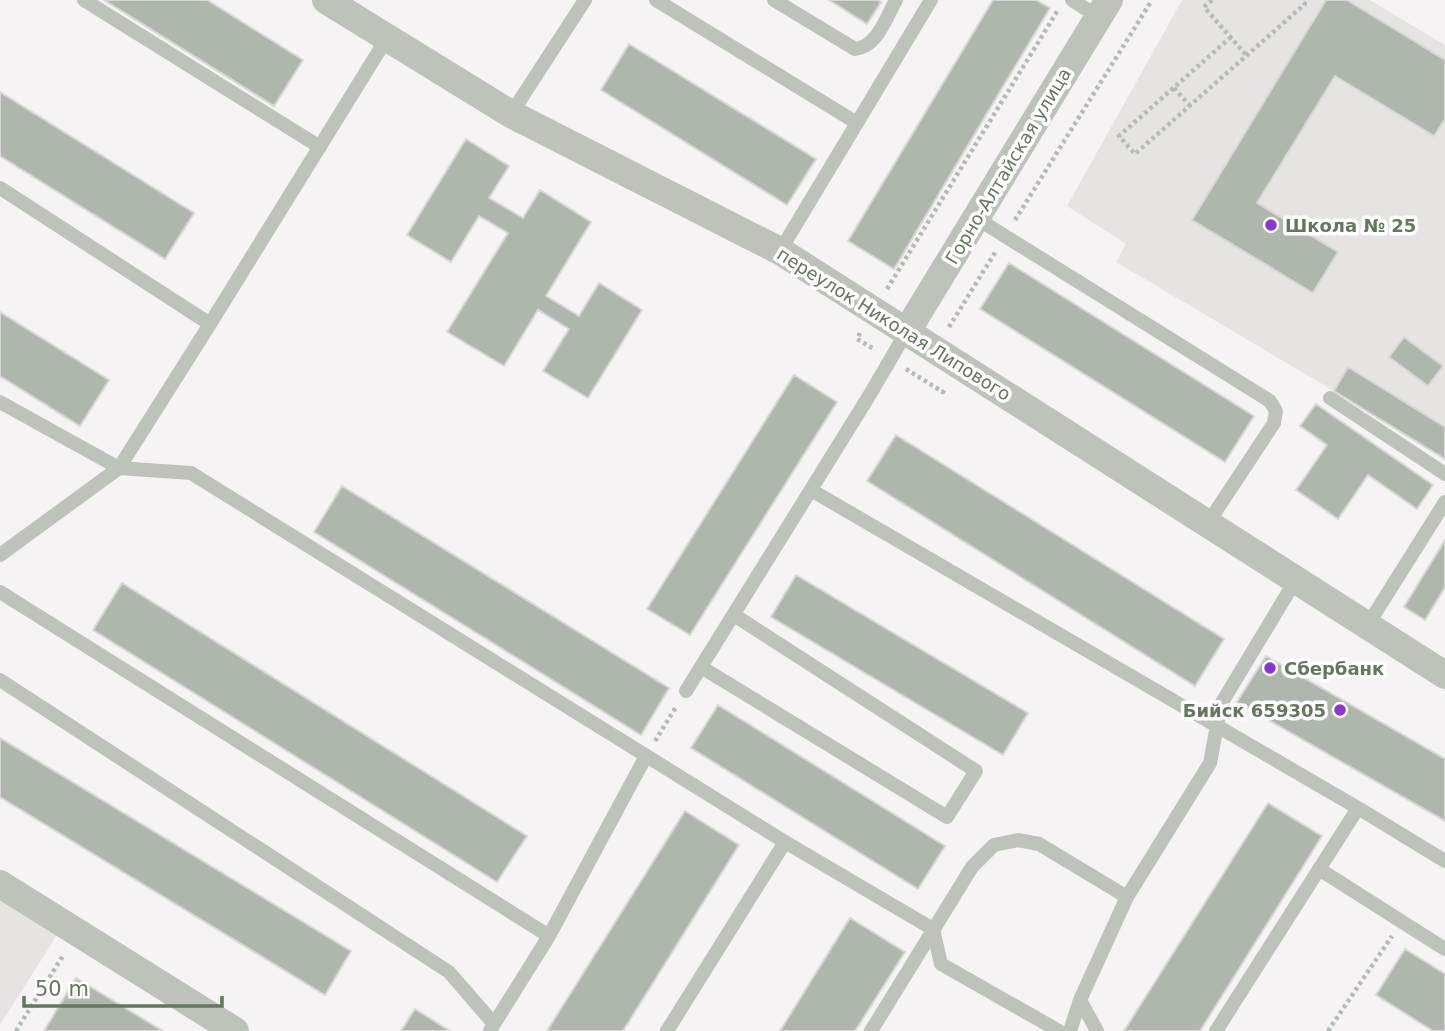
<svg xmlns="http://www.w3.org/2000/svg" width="1445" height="1031" viewBox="0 0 1445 1031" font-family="'DejaVu Sans',sans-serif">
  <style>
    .built { fill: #e5e4e3 }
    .building { fill: #afb7ac; stroke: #d8d6d7; stroke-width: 2 }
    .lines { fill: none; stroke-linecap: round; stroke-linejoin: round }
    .path { stroke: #b5bab4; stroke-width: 4.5; stroke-dasharray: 3.5 3.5; stroke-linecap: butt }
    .service { stroke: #bdc3bb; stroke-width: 14 }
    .minor { stroke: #bdc3bb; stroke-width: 28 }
    .poi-dot { fill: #8b35d5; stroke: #fff; stroke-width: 2.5 }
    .labels { text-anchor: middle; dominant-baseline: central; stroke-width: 7; stroke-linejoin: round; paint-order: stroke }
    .street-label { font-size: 18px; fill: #65775f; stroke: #fff }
    .poi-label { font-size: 18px; font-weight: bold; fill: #65775f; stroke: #fff; text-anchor: start }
  </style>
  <rect width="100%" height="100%" fill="#f6f3f5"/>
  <path class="built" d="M1182,0H1370L1445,45V427L1348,368L1334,391L1116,262L1126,244L1067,206Z
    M0,897L59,932L0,1025Z"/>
  <path class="building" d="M104,0H207L303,60L274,106Z
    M829,0H878L881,2L867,24Z
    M993,0H1036L1050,8L894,269L848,241Z
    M1326,0H1347L1445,60V119L1434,136L1335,76L1257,203L1338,252L1313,293L1192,220Z
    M629,44L816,159L787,205L601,90Z
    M0,92L194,213L165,259L0,156Z
    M466,139L509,166L489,198L523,218L540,190L591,222L546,296L579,316L599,283L642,310L588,398L543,371L569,329L538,310L504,366L447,332L508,233L479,216L451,262L407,235Z
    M1009,263L1254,416L1225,462L980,309Z
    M0,312L109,380L80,426L0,376Z
    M1404,337L1443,366L1428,386L1389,357Z
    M1348,367L1445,427V459L1334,391Z
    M794,375L837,402L690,635L647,609Z
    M1316,404L1433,485L1417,509L1368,475L1338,519L1296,490L1327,445L1300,426Z
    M896,435L1224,639L1195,686L867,481Z
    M342,486L669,688L641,735L314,532Z
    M1445,540V587L1425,620L1404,607Z
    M796,575L1028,713L1003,755L771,617Z
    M122,583L527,836L497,882L93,630Z
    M1266,656L1445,759V821L1237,702Z
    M718,705L945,846L918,889L691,748Z
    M0,738L351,951L325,995L0,797Z
    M1268,803L1322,836L1200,1031H1124Z
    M685,811L739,845L623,1031H547Z
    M850,918L905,952L855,1031H780Z
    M1405,949L1445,974V1031H1433L1376,995Z
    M76,978L163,1031H44Z
    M415,1009L450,1031H401Z"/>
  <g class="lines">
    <path class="path" d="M1212,0L1204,7L1247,56
      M1231,37L1119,136L1135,154L1305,4L1301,0
      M1174,88L1190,106
      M1015,220L1152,0
      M887,289L1058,10
      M949,327L996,251
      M860,333L857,339L874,349
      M906,369L943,392L945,388
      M655,741L676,707
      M16,1031L64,954
      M1328,1031L1392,936"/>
    <path class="service" d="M84,0L320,147
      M656,0L857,123
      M774,0L855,49C877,47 886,18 896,0
      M1072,0L1099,17
      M511,114L585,0
      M0,188L210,324L119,468L0,402
      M976,218L1270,401L1276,411L1274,423L1208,523
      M780,251L931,0
      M210,324L387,38
      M1330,398L1445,474
      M811,490L1358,808L1445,861
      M0,555L119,468L191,473L785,842L933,929L941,964L1059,1031
      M0,592L549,936
      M1367,626L1445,502
      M701,667L947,817L976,771L734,615
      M0,680L449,972L494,1024L490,1031
      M686,691L869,396L907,331
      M1319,869L1445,949
      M494,1024L549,936L646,756
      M667,1031L785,842
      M871,1031L972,867L994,845L1018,840L1039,844L1127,897
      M1070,1031L1080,1000
      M1097,1031L1080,1000L1127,897L1210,763L1221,704L1295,581
      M1216,1031L1358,808"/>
    <path class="minor" d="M326,0L511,114L780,251L1445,675
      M907,331L1109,0
      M0,884L235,1031"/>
  </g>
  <g class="poi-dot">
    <circle cx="1271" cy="225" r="7"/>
    <circle cx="1270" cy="668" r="7"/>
    <circle cx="1340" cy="710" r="7"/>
  </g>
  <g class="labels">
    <g class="street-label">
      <text transform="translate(1008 166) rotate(-59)">Горно-Алтайская улица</text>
      <text transform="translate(894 324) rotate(32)">переулок Николая Липового</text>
    </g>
    <g class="poi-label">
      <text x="1285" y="225">Школа № 25</text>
      <text x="1284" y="668">Сбербанк</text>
      <text x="1326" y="710" text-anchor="end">Бийск 659305</text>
    </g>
  </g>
  <path d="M24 996v10h198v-10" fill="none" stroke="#65775f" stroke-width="3.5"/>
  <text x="35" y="996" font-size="21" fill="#65775f" stroke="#ffffff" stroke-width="5" paint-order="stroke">50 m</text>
</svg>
